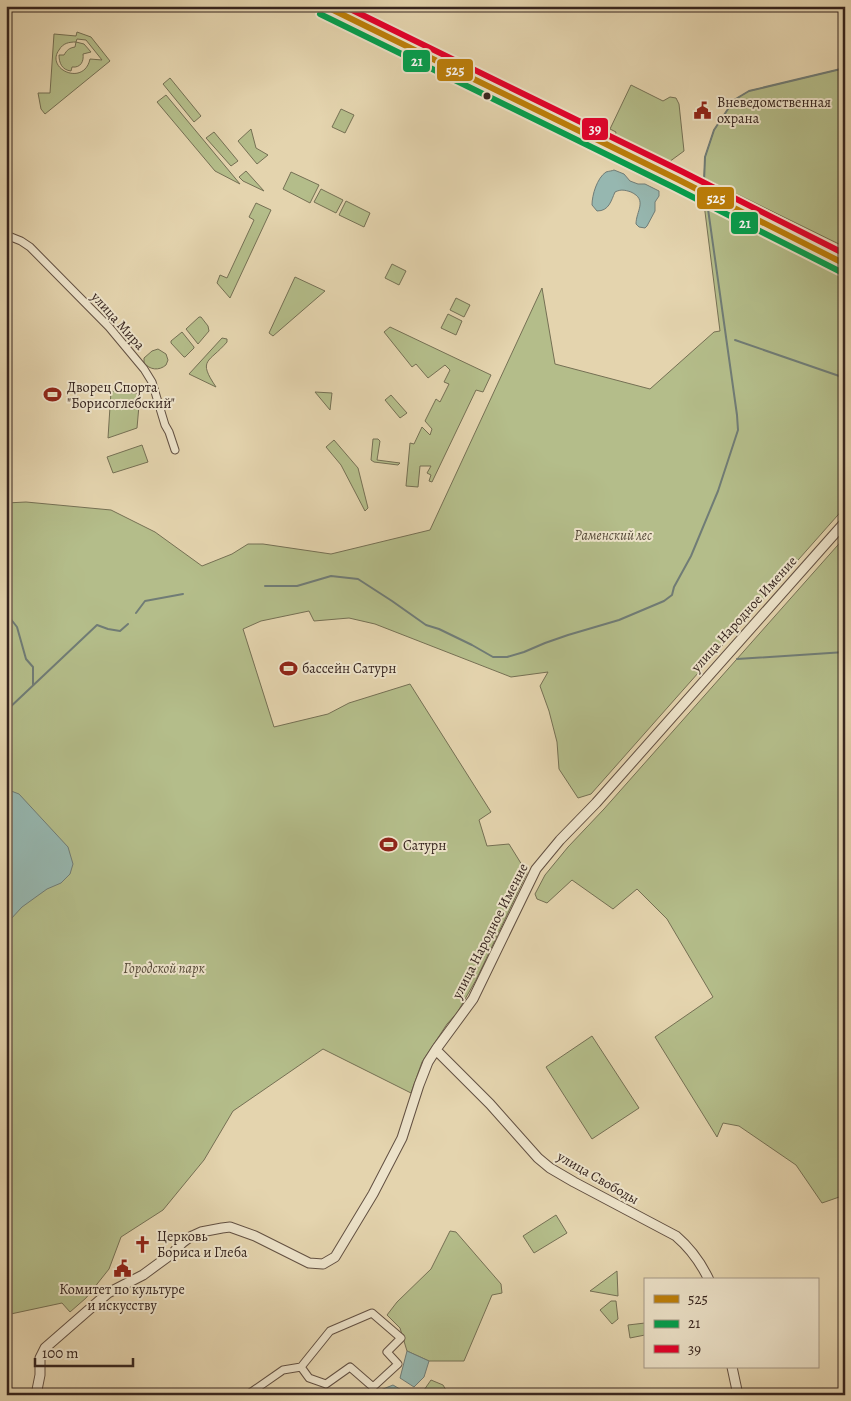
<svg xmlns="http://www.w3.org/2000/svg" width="851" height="1401" viewBox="0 0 851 1401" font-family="Alegreya,serif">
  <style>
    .green { fill: #b4bd8a; stroke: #757054; fill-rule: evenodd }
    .water { fill: #96b7b0; stroke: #707c76 }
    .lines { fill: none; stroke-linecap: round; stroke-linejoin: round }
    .stream { stroke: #707c76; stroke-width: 2 }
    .minor-casing { stroke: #625042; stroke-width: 9 }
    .tertiary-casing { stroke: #625042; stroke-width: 11 }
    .primary-casing { stroke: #36241e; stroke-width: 14 }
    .minor { stroke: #ede3ca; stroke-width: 7 }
    .tertiary { stroke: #ede3ca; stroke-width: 9 }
    .primary { stroke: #e2ba77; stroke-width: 11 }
    .bus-1-casing { stroke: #ede3ca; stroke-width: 10 }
    .bus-2-casing { stroke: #ede3ca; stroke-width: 10 }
    .bus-3-casing { stroke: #ede3ca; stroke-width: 10 }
    .bus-1 { stroke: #bd7f09; stroke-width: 6 }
    .bus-2 { stroke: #03a04e; stroke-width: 6 }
    .bus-3 { stroke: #e4002b; stroke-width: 6 }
    .bus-dot { fill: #36241e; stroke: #ede3ca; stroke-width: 2 }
    .labels { text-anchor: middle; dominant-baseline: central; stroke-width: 4; stroke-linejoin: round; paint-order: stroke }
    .poi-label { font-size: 14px; fill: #36241e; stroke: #ede3ca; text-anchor: start }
    .street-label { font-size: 14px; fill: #36241e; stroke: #ede3ca }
    .park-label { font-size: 14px; font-style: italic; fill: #564a39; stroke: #ede3ca }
    .line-badge { stroke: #ede3ca; stroke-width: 2 }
    .badge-label { font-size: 14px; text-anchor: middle; font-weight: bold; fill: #fff }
  </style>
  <rect width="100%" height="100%" fill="#e4d4ae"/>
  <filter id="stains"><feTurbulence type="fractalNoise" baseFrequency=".004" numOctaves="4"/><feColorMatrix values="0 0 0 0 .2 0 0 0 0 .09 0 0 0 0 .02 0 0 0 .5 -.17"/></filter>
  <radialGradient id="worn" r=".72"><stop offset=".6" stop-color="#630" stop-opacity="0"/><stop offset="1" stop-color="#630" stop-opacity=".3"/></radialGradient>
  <path class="green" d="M77,32L91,37L110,61L45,114L41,109L38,93H50L54,34L76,36ZM77,39L86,40L102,60L90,59C84,87 45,69 59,50C63,43 69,42 76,42L75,47C69,48 67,50 64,55H59C59,63 62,70 71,71L72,67C81,68 84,61 83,54L91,52L84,44L76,42Z
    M845,68V247L704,178L705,157L714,130L734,100L749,91Z
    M170,78L201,116L194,122L163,84Z
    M631,85L663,101L670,97L676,98L679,104L684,151L669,162L615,136L616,132L610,129Z
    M166,95L240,184L215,171L157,102Z
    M341,109L354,115L345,133L332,127Z
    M251,129L256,148L268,155L257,164L238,141Z
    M214,132L238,161L231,166L206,138Z
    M246,171L264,191L243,181L239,177Z
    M291,172L319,185L310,203L283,189Z
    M321,189L343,200L336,213L314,202Z
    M346,201L370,213L364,227L339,215Z
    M256,203L271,210L230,298L217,283L220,275L227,278L254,220L249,217Z
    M704,204L845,273V507L591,794L578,798L559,769L557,742L549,711L540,686L548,672L511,677L375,624L349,618L314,621L309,611L261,621L243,629L274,727L328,714L349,703L410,684L491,812L479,820L487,846L509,844L527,873L476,980L457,1013L447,1024L422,1062L411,1093L323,1049L233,1111L204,1160L163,1210L121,1237L109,1269L86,1298L70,1312L62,1303L6,1315V503L26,502L111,510L155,532L202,566L232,554L248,544H263L331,554L430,530L542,288L555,364L650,389L714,332L720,331Z
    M392,264L406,271L399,285L385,278Z
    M295,277L325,291L273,336L269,333Z
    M456,298L470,305L464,317L450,310Z
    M448,314L462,321L456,335L441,328Z
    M199,317H201L208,326L209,331L198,344L186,329Z
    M390,327L491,375L483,392L476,390L432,482L429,481L431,475L427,473L431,466H420L418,487L406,486L410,443L414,444L422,427L430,435L432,429L425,421L436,399L440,402L449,384L444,382L450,370L445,365L428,378L416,364L412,367L384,332Z
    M182,332L194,347V348L185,357H184L171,343V341Z
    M222,338L227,339V342C209,363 197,359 216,387L189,374Z
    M158,349L166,354L168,360L166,365C159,371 150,370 144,363V358L152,351Z
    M111,391L140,394L137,428L108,438Z
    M315,392L332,393L330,410Z
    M391,395L407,413L400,418L385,400Z
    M373,439H378L380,441L377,460L400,463L398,465L374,462L371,460Z
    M334,440L358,468L368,508L365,511L341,465L326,447Z
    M142,445L148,462L113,473L107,457Z
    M845,537V1195L822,1203L796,1165L739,1126L723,1123L717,1137L655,1037L713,997L667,919L637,889L613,909L572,880L547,903L537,899L535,894L545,875L568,847L604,809Z
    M592,1036L639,1108L592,1139L546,1067Z
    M556,1215L567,1233L534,1253L523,1236Z
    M450,1231L456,1232L501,1284L502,1293L492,1295L464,1361H429L407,1351L400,1328L387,1315L397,1302L431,1269Z
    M617,1271L618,1296L590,1291Z
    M611,1301H616L618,1319L612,1324L600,1310Z
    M645,1323V1335L630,1338L628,1325Z
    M431,1380L443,1385L449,1395H425L424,1390Z"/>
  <path class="water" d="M614,170L624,174L630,181L638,184H645L659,191V196L655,202V211L647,226L645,228L639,227L636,224C636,211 648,200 631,192C625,190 621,189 615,192C611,201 609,211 597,211L592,205C592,195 597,178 606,172C609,171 612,171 614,170Z
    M6,789L19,794L68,847L73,864L70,874L61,883L47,889L22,907L10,920L6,930Z
    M407,1351L429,1361L424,1377L414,1387L400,1378Z
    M393,1385L410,1395H378V1391Z"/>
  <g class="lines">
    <path class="stream" d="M704,182L705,157L714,130L734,100L749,91L845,68
      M735,340L845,378
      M265,586H297L331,576L358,579L392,601L426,625L439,629L472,645L493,657H507L524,652L545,643L568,635L619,620L664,601L672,595L674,587L691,556L718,491L738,430L737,415L708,209
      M6,613L17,627L26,659L33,667V685
      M136,613L145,601L183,594
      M737,659L845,652
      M6,711L97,625L108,629L120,631L128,624"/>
    <defs>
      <path id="minor" d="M6,235L21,241L30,247L109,327L144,369L152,382L165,425L169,432L175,450
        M247,1395L283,1370L301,1367L330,1331L372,1313L401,1338L387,1352L398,1364L373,1387L350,1367L326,1384L309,1378L301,1367"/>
      <path id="tertiary" d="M436,1050L490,1104L538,1158L550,1168L574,1182L676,1236C690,1248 701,1263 709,1280
        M732,1367L738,1395
        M36,1395L40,1375V1358L45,1348L108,1293L143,1275L173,1253L182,1243L190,1237L201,1232L222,1228L230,1227L255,1236L309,1263L323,1264L335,1257L373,1194L402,1138L419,1085L428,1062L437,1048L473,999L536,869L560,840L596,803L845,522"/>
      <path id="primary" d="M324,6L677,179L845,264"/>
    </defs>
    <use href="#minor" class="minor-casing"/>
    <use href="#tertiary" class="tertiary-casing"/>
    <use href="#primary" class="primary-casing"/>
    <use href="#minor" class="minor"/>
    <use href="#tertiary" class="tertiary"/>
    <use href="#primary" class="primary"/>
    <defs>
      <path id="bus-1" d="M325,6L677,179L845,264"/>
      <path id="bus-2" d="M320,14L673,187L841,272"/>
      <path id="bus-3" d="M344,6L681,171L845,254"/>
    </defs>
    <use href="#bus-1" class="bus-1-casing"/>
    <use href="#bus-2" class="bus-2-casing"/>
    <use href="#bus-3" class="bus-3-casing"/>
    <use href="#bus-1" class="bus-1"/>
    <use href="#bus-2" class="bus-2"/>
    <use href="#bus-3" class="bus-3"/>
  </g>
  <defs>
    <symbol id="civic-bare" viewBox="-9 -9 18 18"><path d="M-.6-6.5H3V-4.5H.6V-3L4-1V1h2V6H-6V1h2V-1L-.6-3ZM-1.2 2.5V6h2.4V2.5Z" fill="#8f2418" stroke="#ede3ca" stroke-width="2.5" paint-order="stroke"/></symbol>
    <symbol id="stadium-bare" viewBox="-9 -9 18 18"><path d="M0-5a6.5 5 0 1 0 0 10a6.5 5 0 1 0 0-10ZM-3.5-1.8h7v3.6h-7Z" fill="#8f2418" stroke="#ede3ca" stroke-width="2.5" paint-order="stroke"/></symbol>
    <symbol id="church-bare" viewBox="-9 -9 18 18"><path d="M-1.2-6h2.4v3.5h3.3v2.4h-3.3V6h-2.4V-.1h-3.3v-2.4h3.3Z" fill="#8f2418" stroke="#ede3ca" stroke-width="2.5" paint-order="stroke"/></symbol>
  </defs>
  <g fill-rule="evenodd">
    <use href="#civic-bare" x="690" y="98" width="25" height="25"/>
    <use href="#stadium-bare" x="40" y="382" width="25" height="25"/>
    <use href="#stadium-bare" x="276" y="656" width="25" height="25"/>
    <use href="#stadium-bare" x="376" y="832" width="25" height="25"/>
    <use href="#church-bare" x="130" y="1232" width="25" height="25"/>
    <use href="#civic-bare" x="110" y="1256" width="25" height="25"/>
  </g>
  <circle class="bus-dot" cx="487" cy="96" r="4.5"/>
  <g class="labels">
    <g class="poi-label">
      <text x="717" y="102">Вневедомственная<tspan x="717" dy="16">охрана</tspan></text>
      <text x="67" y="387">Дворец Спорта<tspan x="67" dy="16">"Борисоглебский"</tspan></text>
      <text x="302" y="668">бассейн Сатурн</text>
      <text x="403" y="845">Сатурн</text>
      <text x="157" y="1236">Церковь<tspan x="157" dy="16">Бориса и Глеба</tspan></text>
      <text x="122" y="1289" text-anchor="middle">Комитет по культуре<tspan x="122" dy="16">и искусству</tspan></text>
    </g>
    <g class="street-label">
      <text transform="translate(118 321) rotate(48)">улица Мира</text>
      <text transform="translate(744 614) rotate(-48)">улица Народное Имение</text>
      <text transform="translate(490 931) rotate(-63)">улица Народное Имение</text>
      <text transform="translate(598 1178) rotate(30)">улица Свободы</text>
    </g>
    <g class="park-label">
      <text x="613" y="535">Раменский лес</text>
      <text x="164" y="968">Городской парк</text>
    </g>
  </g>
  <g class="line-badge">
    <rect x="402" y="49" width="29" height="24" rx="5" fill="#03a04e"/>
    <rect x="436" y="58" width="38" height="24" rx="5" fill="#bd7f09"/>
    <rect x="581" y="117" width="28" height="24" rx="5" fill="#e4002b"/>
    <rect x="696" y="186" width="39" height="24" rx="5" fill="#bd7f09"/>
    <rect x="730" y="211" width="29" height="24" rx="5" fill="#03a04e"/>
  </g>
  <g class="badge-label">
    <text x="417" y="66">21</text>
    <text x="455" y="75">525</text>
    <text x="595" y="134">39</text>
    <text x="716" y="203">525</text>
    <text x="745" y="228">21</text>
  </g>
  <rect width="851" height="1401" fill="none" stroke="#e4d4ae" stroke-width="25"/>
  <rect x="8" y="8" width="836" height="1386" fill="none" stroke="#36241e" stroke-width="2.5"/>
  <rect x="12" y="12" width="826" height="1376" fill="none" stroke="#36241e"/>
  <rect x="644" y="1278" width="175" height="90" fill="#ede3ca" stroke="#a49785"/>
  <rect x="654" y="1295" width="25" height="8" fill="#bd7f09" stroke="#a49785"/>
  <text x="688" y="1304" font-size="15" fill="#36241e">525</text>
  <rect x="654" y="1320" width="25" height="8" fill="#03a04e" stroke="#a49785"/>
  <text x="688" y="1328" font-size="15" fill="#36241e">21</text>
  <rect x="654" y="1345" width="25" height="8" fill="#e4002b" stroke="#a49785"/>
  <text x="688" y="1354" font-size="15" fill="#36241e">39</text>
  <path d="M35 1358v8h98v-8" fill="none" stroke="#36241e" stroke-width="2.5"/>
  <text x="42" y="1358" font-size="15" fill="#36241e" stroke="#ede3ca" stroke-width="4" paint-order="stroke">100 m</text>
  <rect width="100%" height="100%" filter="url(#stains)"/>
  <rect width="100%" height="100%" fill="url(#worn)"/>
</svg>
